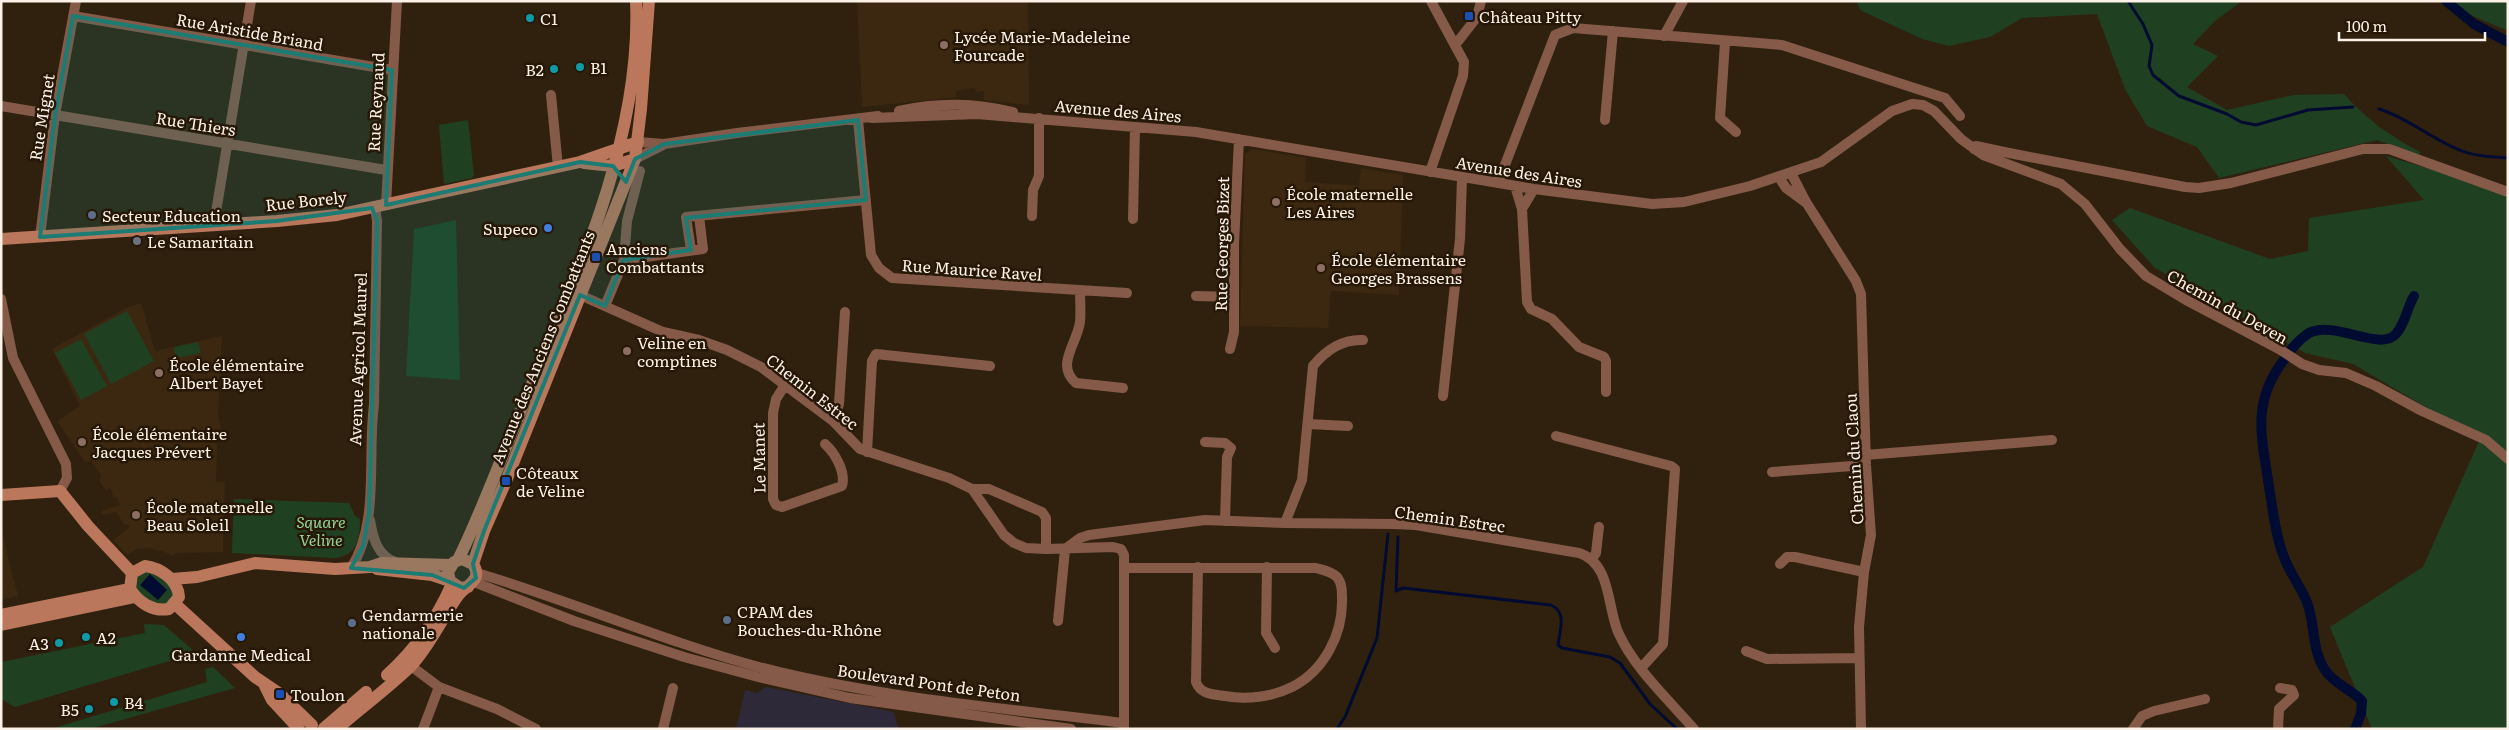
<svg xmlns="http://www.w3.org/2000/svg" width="2509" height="730" viewBox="0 0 2509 730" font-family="Literata,serif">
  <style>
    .commercial { fill: #2d2939 }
    .built { fill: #3c2810 }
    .green { fill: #204121 }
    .water { fill: #010b31 }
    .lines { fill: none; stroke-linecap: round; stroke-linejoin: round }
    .stream { stroke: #010b31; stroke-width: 3 }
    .canal { stroke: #010b31; stroke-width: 10 }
    .street { stroke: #855a49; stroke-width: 10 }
    .secondary { stroke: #bb775c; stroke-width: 12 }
    .marked { fill: #1b7c74; fill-opacity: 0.2; stroke: #1b7c74; stroke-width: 4; stroke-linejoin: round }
    .transit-dot { fill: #1a4fb4; stroke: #261706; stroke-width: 2 }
    .culture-dot { fill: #0f9aa8; stroke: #261706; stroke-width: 2 }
    .education-dot { fill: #8d6e63; stroke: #261706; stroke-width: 2 }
    .service-dot { fill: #5c6f8a; stroke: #261706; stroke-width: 2 }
    .shop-dot { fill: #3f7fe0; stroke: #261706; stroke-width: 2 }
    .worship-dot { fill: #6b7280; stroke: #261706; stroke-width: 2 }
    .labels { text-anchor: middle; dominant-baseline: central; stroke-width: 5; stroke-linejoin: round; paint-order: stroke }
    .poi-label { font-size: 16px; fill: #fcf2e7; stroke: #261706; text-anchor: start }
    .street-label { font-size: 16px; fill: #fcf2e7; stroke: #261706 }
    .park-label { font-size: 16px; font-style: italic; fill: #94d494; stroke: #261706 }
  </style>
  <rect width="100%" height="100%" fill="#30210f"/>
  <path class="commercial" d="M766,687L894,712L898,729H736L745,690L757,693Z"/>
  <path class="built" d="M857,1H1028L1029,105L984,100V91L976,92L975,88L956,91V97L862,107Z
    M1253,149L1306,158L1305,182L1359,186L1361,168L1403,175L1399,295L1331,291L1328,328L1240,326L1245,154Z
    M141,303L155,351L222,336L218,412L221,432L212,441L217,443L216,482H225L223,552L176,553L173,556L165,552L149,548L137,549L127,555L113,540L130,527L127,524H124L116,512L103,515L101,511L121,505L116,497L114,498L112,495L113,494L110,488L106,491L99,480L102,477L91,460L86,463L57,421L80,406L52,349L126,308Z
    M1,530L18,596L1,600Z"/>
  <path class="green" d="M1857,1H2242L2215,21L2193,44L2218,56L2187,87L2227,110L2293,95L2344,94C2366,119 2390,136 2420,152L2419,156L2377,140L2219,178L2197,147L2147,126L2125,89L2097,14L2022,18L1990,37L1949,46L1922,39L1860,10Z
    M2453,1H2508V31L2466,13Z
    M468,120L474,175L472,178L444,184L439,125Z
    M2386,156L2508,192V729H2372L2330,627L2423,567L2480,439L2353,364L2305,353L2155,268L2112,220L2130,208L2270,259L2308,251L2309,218L2424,200Z
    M456,220L460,380L406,376L414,229Z
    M127,311L154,361L111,384L84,334Z
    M81,339L107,386L81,400L55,353Z
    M198,342L201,353L176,358L174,347Z
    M234,499L349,503L355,516L360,519C360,539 357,556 334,558L232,553Z
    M144,571H151L172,586L174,595L172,601L157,607L136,591V575Z
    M145,624L164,625L196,653L15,707L1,699V662L145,633L144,625Z
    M213,667L235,688L90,729H51L207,682L205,669Z"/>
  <path class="water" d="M150,574L167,590L158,600L140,585Z"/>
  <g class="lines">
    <path class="stream" d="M2128,1L2143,24L2152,45L2149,66L2153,75L2179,96L2227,114L2241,122L2256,125L2308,110L2353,107
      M2379,109C2406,117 2429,137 2455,148C2471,156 2490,157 2508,158
      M1398,537L1396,591L1403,588L1551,605C1567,612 1560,629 1558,645L1562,648L1610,657L1620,663L1650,704L1677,729
      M1337,729L1345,717L1377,638L1388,534"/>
    <path class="canal" d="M2446,1L2474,24L2508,42
      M2355,729L2361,714L2362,701C2351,689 2334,684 2325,670C2312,651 2315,626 2308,605C2302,588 2290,574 2284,557C2275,535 2273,510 2269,487C2262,437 2251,404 2283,361C2290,350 2298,340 2309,333C2335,320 2380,352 2396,334C2405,324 2407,308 2414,296"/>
    <path class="street" d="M73,16L392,70
      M1664,36L1683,1
      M1725,42L1720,118L1736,132
      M1456,44L1477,17L1481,1
      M551,95L558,167
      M1,106L386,170
      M899,111C939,102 974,103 1013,112
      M872,118L977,114L1196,132L1534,189L1652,204L1684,202L1750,186L1821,162L1892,111L1912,104L1923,105L1934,111L1961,139L1983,155L2061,184L2085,204L2120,249L2146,276L2186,300L2279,349L2302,364L2319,370L2346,373L2376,386L2422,411L2486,440L2508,459
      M858,120L871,255L879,268L892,278L1127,293
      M1605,120L1613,31
      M638,142L664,144L737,133L878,116
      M1974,149L1976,146L2004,152L2185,187L2199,188L2231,183L2363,149H2389L2508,192
      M635,159L663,145
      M1430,172L1463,76L1464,62L1431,1
      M1791,173L1806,202L1856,281L1861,294L1866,465L1871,535L1864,572L1859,627L1861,729
      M1779,177L1786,188L1805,202
      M1498,183L1555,35L1573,28L1782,45L1945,98L1960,116
      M1515,186L1522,209L1534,189
      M386,205L397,1
      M1522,209L1527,302L1531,309L1552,319L1579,347L1604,357L1606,361V392
      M1032,216L1033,190L1039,176V118
      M1133,219L1135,127
      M214,224L251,1
      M40,237L55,115L76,1
      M691,250L686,217L866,200
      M624,260L627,221L640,171
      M1080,291C1080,301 1081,312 1080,322C1077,344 1055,365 1076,383L1123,388
      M580,295L663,332L699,340L727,350L761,367L833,421L860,449L949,478L972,489L1004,535L1014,543L1026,548L1046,549L1113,547L1121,549L1124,555V729
      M1196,296L1234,297
      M1,299L13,358L66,464L67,478L60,491
      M605,306L624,260L703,249L699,216
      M1230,349L1234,332V244L1239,139
      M785,385L776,399L773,413V499L776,505L782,507L842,486C846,472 835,453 825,444
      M1443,396L1460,239L1462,178
      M833,421L839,404L845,312
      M1308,424L1348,426
      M1556,436L1671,466L1675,469L1663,644L1641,668
      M1205,442L1225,443L1231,448L1227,457L1225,521
      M867,452L872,361L876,354L990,366
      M1865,455L2052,440
      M1772,472L1866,465
      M972,489H989L1042,512L1046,518V549
      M370,520C373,538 377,555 395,562
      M1285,523L1302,480L1313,366C1326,350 1343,339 1363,340
      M1065,549L1080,538L1089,535L1205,520L1285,523L1394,524L1416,525L1579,553C1611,563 1607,606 1618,632C1634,668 1668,699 1694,729
      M1592,559L1596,553L1599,527
      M1780,564L1787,557H1795L1864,572
      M1267,567L1266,633L1275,648
      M351,568C380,523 367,456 374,405L377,221L375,207
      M1124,568H1316C1323,570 1331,571 1337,577C1342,583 1342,591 1342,599C1343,634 1324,671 1292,687C1272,697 1246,700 1225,696C1213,694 1201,695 1196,682L1198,567
      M477,573C572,601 663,641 759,667C878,698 1002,708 1124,723
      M474,582L574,621L684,657L758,677L850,698L1071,729
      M1058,621L1065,550
      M1746,651L1767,659L1859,658
      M411,666L439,687L497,709L536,729
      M423,729L439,687
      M663,729L673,688
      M2133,729L2142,716L2154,711L2205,699
      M2278,729L2279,709L2294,695L2292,690L2280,688"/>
    <path class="secondary" d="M584,163L613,166L635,159
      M1,239L277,221L337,215L580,162L638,142
      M1,495L60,491L88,526L132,573
      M458,560C484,507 504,450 527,396C578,275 642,135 636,1
      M473,564L484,531L506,481L635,159L641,109L649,1
      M145,566C161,568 178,580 179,597L169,609C153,612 139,603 130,589L132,573Z
      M377,569L432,575L450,581
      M172,579L197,577L255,563L335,569L370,567L382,563L451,565
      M175,604L255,677L280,694L312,725
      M1,615L130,589
      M1,625L135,597
      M387,675C415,650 437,618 452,584
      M265,686L272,700L299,729
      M324,728L366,692
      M337,729C361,708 387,689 410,667C429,647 441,620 457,597C465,585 484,581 473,564L462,559L454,562L448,572L450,581L460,588L468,587"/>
  </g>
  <path class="marked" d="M73,16L392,70L386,205L580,162L613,166L626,182L635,159L664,144L858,120L866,200L686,218L691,250L624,260L605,306L580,295L484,531L473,564L476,578L464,588L432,575L351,568L363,546L369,512L377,221L372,208L277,221L40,237L55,115Z"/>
  <g class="transit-dot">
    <rect x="1464" y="11" width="10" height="10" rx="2.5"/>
    <rect x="591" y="252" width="10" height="10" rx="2.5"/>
    <rect x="501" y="476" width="10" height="10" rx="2.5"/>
    <rect x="275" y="689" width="10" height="10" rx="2.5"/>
  </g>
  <g class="culture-dot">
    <circle cx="530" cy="18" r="5"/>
    <circle cx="580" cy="67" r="5"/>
    <circle cx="554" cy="69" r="5"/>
    <circle cx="86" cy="637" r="5"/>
    <circle cx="59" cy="643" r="5"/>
    <circle cx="114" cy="702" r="5"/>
    <circle cx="89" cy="709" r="5"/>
  </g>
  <g class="education-dot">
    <circle cx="944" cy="45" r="5"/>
    <circle cx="1276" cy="202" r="5"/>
    <circle cx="1321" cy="268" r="5"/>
    <circle cx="627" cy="351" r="5"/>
    <circle cx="159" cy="373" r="5"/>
    <circle cx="82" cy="442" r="5"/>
    <circle cx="136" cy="515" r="5"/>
  </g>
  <g class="service-dot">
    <circle cx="92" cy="215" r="5"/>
    <circle cx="727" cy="620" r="5"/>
    <circle cx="352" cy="623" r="5"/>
  </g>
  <g class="shop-dot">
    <circle cx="548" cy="228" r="5"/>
    <circle cx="241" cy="637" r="5"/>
  </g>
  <circle class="worship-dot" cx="137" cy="241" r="5"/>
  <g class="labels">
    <g class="poi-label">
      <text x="1479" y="16">Château Pitty</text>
      <text x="540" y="18">C1</text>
      <text x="954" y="36">Lycée Marie-Madeleine<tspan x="954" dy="18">Fourcade</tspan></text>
      <text x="590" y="67">B1</text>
      <text x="544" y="69" text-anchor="end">B2</text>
      <text x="1286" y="193">École maternelle<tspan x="1286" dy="18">Les Aires</tspan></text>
      <text x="102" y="215">Secteur Education</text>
      <text x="538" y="228" text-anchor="end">Supeco</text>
      <text x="147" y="241">Le Samaritain</text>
      <text x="606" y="248">Anciens<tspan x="606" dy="18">Combattants</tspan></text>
      <text x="1331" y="259">École élémentaire<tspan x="1331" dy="18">Georges Brassens</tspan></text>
      <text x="637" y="342">Veline en<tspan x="637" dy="18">comptines</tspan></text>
      <text x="169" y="364">École élémentaire<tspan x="169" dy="18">Albert Bayet</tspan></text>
      <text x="92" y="433">École élémentaire<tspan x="92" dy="18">Jacques Prévert</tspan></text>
      <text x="516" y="472">Côteaux<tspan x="516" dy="18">de Veline</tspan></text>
      <text x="146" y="506">École maternelle<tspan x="146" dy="18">Beau Soleil</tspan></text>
      <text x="737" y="611">CPAM des<tspan x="737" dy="18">Bouches-du-Rhône</tspan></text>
      <text x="362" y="614">Gendarmerie<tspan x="362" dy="18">nationale</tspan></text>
      <text x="96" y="637">A2</text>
      <text x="49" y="643" text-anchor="end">A3</text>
      <text x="241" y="654" text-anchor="middle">Gardanne Medical</text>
      <text x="290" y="694">Toulon</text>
      <text x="124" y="702">B4</text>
      <text x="79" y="709" text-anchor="end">B5</text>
    </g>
    <g class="street-label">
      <text transform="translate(250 31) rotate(10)">Rue Aristide Briand</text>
      <text transform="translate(375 102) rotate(-87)">Rue Reynaud</text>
      <text transform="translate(1118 110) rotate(5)">Avenue des Aires</text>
      <text transform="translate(41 117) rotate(-81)">Rue Mignet</text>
      <text transform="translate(196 123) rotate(9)">Rue Thiers</text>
      <text transform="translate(1519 171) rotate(9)">Avenue des Aires</text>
      <text transform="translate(306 200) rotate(-6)">Rue Borely</text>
      <text transform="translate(1221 244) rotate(-89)">Rue Georges Bizet</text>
      <text transform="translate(972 269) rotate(4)">Rue Maurice Ravel</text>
      <text transform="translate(2228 306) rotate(29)">Chemin du Deven</text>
      <text transform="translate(542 347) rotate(-68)">Avenue des Anciens Combattants</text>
      <text transform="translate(357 359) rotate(-88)">Avenue Agricol Maurel</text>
      <text transform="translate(813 391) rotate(38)">Chemin Estrec</text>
      <text transform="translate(758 458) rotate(-91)">Le Manet</text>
      <text transform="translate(1853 459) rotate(-93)">Chemin du Claou</text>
      <text transform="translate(1450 518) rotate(8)">Chemin Estrec</text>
      <text transform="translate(929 682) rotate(8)">Boulevard Pont de Peton</text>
    </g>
    <g class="park-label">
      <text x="321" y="521">Square<tspan x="321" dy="18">Veline</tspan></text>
    </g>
  </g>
  <rect width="2509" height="730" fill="none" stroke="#fcf2e7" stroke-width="5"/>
  <path d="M2339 32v8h146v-8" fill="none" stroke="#fcf2e7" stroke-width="2.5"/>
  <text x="2346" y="32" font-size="15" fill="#fcf2e7" stroke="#261706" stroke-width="4" paint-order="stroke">100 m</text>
</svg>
